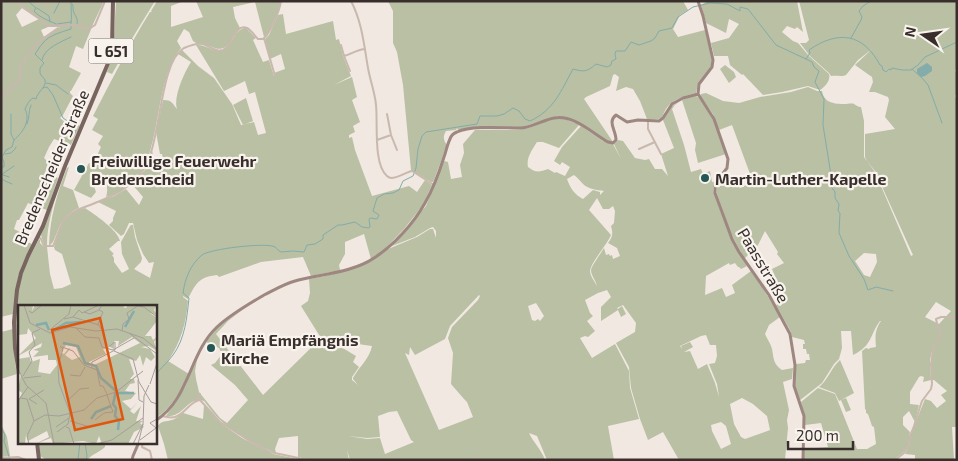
<svg xmlns="http://www.w3.org/2000/svg" width="958" height="461" viewBox="0 0 958 461" font-family="'Exo 2',sans-serif">
  <style>
    .green { fill: #b9c0a3; fill-rule: evenodd }
    .water { fill: #83acaa }
    .lines { fill: none; stroke-linecap: round; stroke-linejoin: round }
    .stream { stroke: #83acaa; stroke-width: 1 }
    .street { stroke: #c9b8ae; stroke-width: 2 }
    .secondary { stroke: #9d8780; stroke-width: 3 }
    .primary { stroke: #79655f; stroke-width: 4 }
    .poi-dot { fill: #255655; stroke: #f9f3ee; stroke-width: 2 }
    .labels { text-anchor: middle; dominant-baseline: central; stroke-width: 4.5; stroke-linejoin: round; paint-order: stroke }
    .shield { fill: #f9f3ee; stroke: #726a66; stroke-width: 1 }
    .shield-label { font-size: 15px; font-weight: bold; fill: #382f2c }
    .poi-label { font-size: 16px; font-weight: bold; fill: #382f2c; stroke: #f9f3ee; text-anchor: start }
    .street-label { font-size: 16px; fill: #382f2c; stroke: #f9f3ee }
    .inset-river { fill: none; stroke: #83acaa; stroke-width: 2.5 }
    .inset-road { fill: none; stroke: #a79e99; stroke-width: 1 }
    .view { fill: #df570e; fill-opacity: 0.15; stroke: #df570e; stroke-width: 2.5 }
    .inset-edge { fill: none; stroke: #382f2c; stroke-width: 2.5 }
  </style>
  <rect width="100%" height="100%" fill="#f1e8e2"/>
  <path class="green" d="M1,1H104L94,22L83,49L76,46L69,67L81,73L71,91H70V93L73,96L63,115L60,118L72,128L80,125L71,145L54,139L49,147L44,158L48,162L45,173L58,178L47,210L28,203L19,220H17L14,229L20,232L17,237L32,244L22,265L18,277L13,314L1,317ZM19,4L39,19L22,27L16,15L22,8ZM48,27H60L44,37L41,30Z
    M116,1H155L133,37L112,74L107,72L113,55Z
    M157,1H184L171,6V27L203,17L196,1H281L279,10L267,35L264,37L255,2L233,7L235,18L240,28C232,39 227,54 212,47C206,45 202,43 196,43L193,41L189,32L184,29L177,41L181,48C162,71 160,112 153,140C150,150 148,161 143,170C139,175 134,180 129,184C122,190 115,195 106,197C109,187 106,181 101,172L99,173C95,172 93,174 91,178L96,192L91,198L74,190L89,163L93,164L101,147L98,144L103,136L92,130L98,119L93,116C111,81 129,46 150,12H152L151,11Z
    M388,1H683L688,10L680,15L673,29L678,37L705,30L712,60L711,66L698,83L696,93C687,95 677,98 670,104C659,115 668,121 647,119L640,101L633,89L626,87L616,91L619,77L615,74L613,75L610,86L586,97L584,99L613,142L607,141L571,119L558,116L522,127L481,126L458,130L457,128L456,130L446,131C443,136 443,140 447,145L434,180L433,182H431L411,170L403,85L397,52L393,43V11Z
    M708,1H797L803,32L797,27L795,29L787,26L782,32L793,41L798,43L809,56L829,74C831,80 825,87 820,90L808,86L782,92L763,95L743,74L742,75L730,65L728,56H714L711,43L729,38L739,24L729,19L726,33L706,23L701,5Z
    M799,1H957V69L955,70L957,75V93L955,96L957,100V427H952L954,460H915V455L905,454L909,446L910,436L925,399L931,401L937,408L946,401L941,395L947,391L934,380H932L931,371L933,347L930,360L931,380L923,382L924,377L921,376L919,377L910,392V404L919,405L915,422L909,411L903,417V425L910,432C909,437 909,441 908,445C906,452 899,455 894,460H804V449L828,447L821,423L805,425L801,402L818,388L835,394L857,449H867L876,444L874,427L872,426L868,414L866,413V410L865,409L862,351L866,348L869,349L870,348L876,347C875,336 875,330 881,321H880C869,336 873,345 853,355L851,331H841L842,348L839,359L834,364L822,383L799,401L794,383L796,364L805,363L806,360H810L809,354H807L806,349H803V344H805L804,340L792,337L791,332L776,305L784,300L778,289L780,288L772,269L784,263L777,254L778,252L765,231L758,245L744,259L730,231L717,194L716,186L736,184L740,188L753,182L732,125L719,130L713,114L700,96L701,94L706,93L723,101L739,103L760,97L791,92L808,87L817,91H822C824,103 834,104 845,104C847,104 852,103 854,104C856,105 858,107 861,107L864,121V157L875,172L911,256L913,255L875,171L867,161L865,157V134L895,129L885,117L889,100L888,97L875,92H869L873,82L872,77L855,65L872,49L858,60L846,75C842,77 836,75 831,76L829,73L810,56L800,43H806L809,40ZM864,253L876,254L877,262L870,277L864,275L855,261ZM936,302L951,311L939,324L925,317Z
    M283,14L286,34L333,21L336,40L339,39L343,56L351,76L334,85L352,77L357,97L352,100L360,122L353,126L355,132L349,135V138L352,137L355,150L372,196L409,186L417,192L425,180L432,185L423,205L404,229L384,250L371,259L364,234L345,242V254L339,265L340,270L311,276L303,257L261,262L219,277L217,275C199,277 196,283 188,299L183,296V297L188,301C186,323 181,342 168,361L189,374C181,391 171,408 155,419V306H19V360C15,332 14,302 22,275C26,262 33,251 39,239L40,240V243L44,247H47L50,274L54,289L62,288L71,284L62,254L55,250L54,247C58,235 61,219 73,212C77,210 81,209 85,208C94,214 118,230 120,241H118L109,249L114,254L112,255L114,258V262L122,273L129,269L122,254L121,242L130,226L131,225H133L135,237L142,258L141,262L134,269L150,278L154,262L149,263L143,254L137,240L133,223H129L124,234L121,236L109,225L113,221V218L116,211L98,202L114,196L126,189L139,205L143,197L132,184L145,170L152,150L155,165L164,163L162,154H160L156,132L163,100C172,100 172,103 177,109C173,97 184,73 191,62L178,54L182,50L198,66L214,78L232,104L241,125L254,122L258,135L266,133L255,92L249,94L245,81L224,91L196,45C205,44 212,51 221,51C230,50 232,32 244,28H246L256,38L253,40L263,62L269,60L274,76V73L285,69L281,54L270,59L265,39L269,35L278,15Z
    M725,65L734,72L736,77L729,83L720,69Z
    M695,95L699,98L714,121L726,154L698,163L695,150L696,143L682,100Z
    M246,98L253,121L243,125L233,105Z
    M680,101L675,105L672,109L684,145L691,172L701,169L703,174L710,171L712,182L716,181L713,188L714,193L729,234L747,266L741,269L739,267H738L735,263L730,265L729,263L706,276L705,295L722,288L726,297L735,293L732,285L751,271L760,283L780,317L769,325L765,334C767,339 771,344 772,349C774,359 773,364 782,370L793,368L792,379L783,382L789,410L787,420L788,428L785,460H679L663,432L648,440L640,419L631,388L629,367L616,343L635,332L636,323L623,305L617,308L618,309L622,306L626,314L621,317L618,310L601,321V307L611,297L607,290L598,293L585,300L590,313L593,316L587,321L595,331L588,337L585,336L580,338L592,358L615,344L629,371L630,388L639,419L608,426L614,460H547L537,436L529,433C533,442 541,449 545,460H350L347,450L349,460H311L298,457V436L279,438L275,449L276,453C263,449 228,429 219,419C213,413 209,407 204,401C188,395 184,418 166,416L185,387L197,360L195,371L196,379L199,392L220,418L227,423L248,400L235,385L211,365L215,363L222,354L219,348L206,342L217,328L246,307L228,321L216,334L263,395L321,338L301,306L308,301L310,293L309,279L325,276L340,272L379,256L388,249L417,237L430,229H433L436,238V231L433,227L430,228L415,237L392,246L426,206L444,161L448,162L451,179L462,177L460,165L464,153L463,144L475,130C489,129 509,131 523,129C548,125 551,110 579,125L559,148L543,142H537C532,150 526,158 528,167C536,173 539,172 548,169L555,173L556,172L565,176L570,167L562,162L560,165L554,161L562,147L581,126L603,141L613,144L621,159L614,144L618,140L623,141L635,158L645,160L649,159L655,169H662L668,176L661,154L674,148L663,120L671,107ZM574,175C578,178 580,181 583,184C588,189 597,190 604,191L600,195V192L593,190L583,199C575,195 570,188 567,179ZM597,198L603,209H609L613,206L615,211L614,223L611,226C613,233 613,237 608,243L617,248L620,256L613,259L612,255L610,256L609,254L606,255L604,248C601,253 591,267 591,270C591,275 596,281 597,286C595,282 590,276 590,271C590,264 608,243 611,235L589,210ZM479,295L480,296L478,300L452,327L448,338L453,353L451,384L464,399L467,402L473,417L439,430L405,353L409,355L410,347L415,355L445,339L450,326ZM536,303L544,316L540,321L538,319L535,321L532,320L528,306ZM706,335L710,345H716L717,356L715,363L709,364L717,384L719,397L715,383L707,364L698,369L690,351L684,352L693,347L690,342L681,346L682,349L680,346L701,336ZM348,339L358,344L372,346C370,358 359,367 353,378V379L358,385L352,380V377L359,367L353,362L356,356L341,347ZM742,398L753,404L767,416L770,430L745,439L741,437L734,424L730,404ZM397,411L411,440L414,442L385,454L380,438L367,439L348,436L367,438L380,437L378,416L389,412ZM721,422L726,426L731,444L721,449L712,431L711,425Z
    M69,167L63,186L73,190L79,208C67,213 61,222 56,235C54,239 54,242 50,245H49C50,218 57,193 67,168Z
    M58,188C53,207 47,225 47,245H44L41,235Z
    M13,329L15,362L17,374L1,379V332Z
    M840,360L854,393L841,400L846,398L851,410L846,412L841,400L839,401L835,393L819,387C828,380 831,368 840,360Z
    M204,405L219,422L242,438L273,454L303,460H168L164,444L158,426C162,420 166,422 172,420C176,419 180,415 183,413L203,419Z
    M1,424L7,437L10,456L1,457Z
    M39,442H105V447C100,452 92,454 87,460H47L40,456Z"/>
  <path class="water" d="M927,63L932,67V71L925,76L921,77L917,73V69Z"/>
  <g class="lines">
    <path class="stream" d="M28,1L36,8L34,11C40,18 48,20 56,24
      M71,1C71,9 72,16 71,24
      M72,4L73,5C73,7 73,11 74,13C76,17 78,19 77,24
      M37,8L49,16L50,22
      M54,13L60,1
      M57,24L71,22
      M851,38L861,20L862,17L859,11L863,6L871,1
      M806,59L812,62L814,67L819,71L815,82L824,99L823,125L831,175V181L830,185L835,192V198L839,204L838,211L840,213L839,233L849,256L864,279L868,290L876,287L893,291
      M42,60C44,48 61,42 71,37
      M912,69L923,79L928,85L942,123
      M46,83L56,85L68,94
      M43,88L47,87L53,95L63,118L75,126V132
      M11,114V134L14,140
      M27,124C30,118 28,111 31,105
      M5,154L11,153L15,149L16,147
      M1,167H4V162L2,157L6,150L12,147L14,140C23,132 31,121 25,109C27,105 29,100 33,98L36,99C37,92 47,87 45,80C44,78 41,76 40,73V68L44,63L35,54C38,50 40,46 43,43C49,35 62,32 71,29V26
      M1,175L14,166
      M3,175L9,177
      M1,177L3,180L12,184
      M155,375C161,368 168,362 173,355C185,339 187,317 189,298L183,293C185,279 190,265 202,255C209,249 267,242 275,247C277,249 279,251 281,252L293,251L304,252L307,245L315,244L323,239V235L338,225H342L355,222L362,227L369,228L370,227L369,219L370,218L377,219L379,215L373,211L377,198L384,194L393,193L399,190L403,181L413,176L416,168L418,149L422,136L426,132L477,124L480,116H497L504,114L513,108L519,111L525,119L530,121C554,110 561,91 573,69C584,72 587,72 596,64L607,67L611,65L612,61L616,59L615,54L616,51H625L631,42L639,45L651,41L655,38L659,31L672,28L678,17L693,7L710,3L727,4L740,11V7L748,9L776,45L806,59L810,53L809,50C838,30 863,33 880,65L882,66L883,70L886,72L889,69L891,70L892,68L902,70H911L918,65L925,57L957,42
      M1,428L5,435L4,441L10,460
      M85,442L87,456L86,460
      M78,460L80,442"/>
    <path class="street" d="M17,1L22,7L38,18L49,26L75,25L89,29L95,25L105,1
      M351,1C362,22 364,45 368,68C370,80 375,93 376,105C378,123 373,164 387,176C393,182 405,172 412,171L434,185
      M264,38L275,76
      M341,45L344,56L350,71
      M344,56C351,54 357,50 364,49
      M1,100L6,92L19,80L21,66L27,55L41,40L58,28
      M387,114L391,135L397,150
      M648,121V129L661,154
      M377,140L391,135
      M639,149L655,142
      M38,236L41,239L44,246H53C58,236 59,224 68,216C75,209 86,207 95,203C113,196 130,188 142,172C162,146 158,63 184,48C189,46 197,43 202,44C209,45 216,53 223,50C231,46 235,23 247,28C251,30 255,36 258,39H263C270,34 280,10 281,1
      M195,401L200,394
      M162,416C166,417 171,418 175,417C185,414 190,401 200,400L220,422L248,440L270,452L308,460
      M143,442L142,447L150,451L152,460
      M477,457L478,460
      M1,458L18,457L26,460
      M895,460L904,453L908,447L910,436L914,426L919,410L922,401L931,389L932,384L931,364L933,350L934,345L941,335L938,328L936,319L941,317H957"/>
    <path class="secondary" d="M698,1L703,16L713,60L712,67L699,84L698,94L714,119L728,159L727,168L715,184V193L732,239L739,252L769,295L790,334L795,365L794,386L804,416L803,460
      M155,421C190,399 189,353 217,327C231,314 247,305 264,295C274,290 284,284 295,281C320,274 352,273 374,258C393,246 414,223 425,203C433,189 439,173 444,157C446,152 447,145 450,139C451,136 454,133 457,132C472,125 505,128 521,128C533,127 543,120 554,118C573,114 592,133 608,142L613,143L616,140C616,130 607,122 616,115L627,122L638,120L659,121L663,118L672,104L683,98L698,94
      M132,460L133,456L139,442"/>
    <path class="primary" d="M19,373L15,348L14,322L17,290L21,273L28,256L43,226L65,166L109,61L112,46L113,1
      M37,442L39,460"/>
  </g>
  <g class="poi-dot">
    <circle cx="81" cy="169" r="5"/>
    <circle cx="705" cy="178" r="5"/>
    <circle cx="211" cy="348" r="5"/>
  </g>
  <g class="labels">
    <rect class="shield" x="88.5" y="38.5" width="45" height="25" rx="4"/>
    <g class="shield-label">
      <text x="111" y="51">L 651</text>
    </g>
    <g class="poi-label">
      <text x="91" y="160">Freiwillige Feuerwehr<tspan x="91" dy="18">Bredenscheid</tspan></text>
      <text x="715" y="178">Martin-Luther-Kapelle</text>
      <text x="221" y="339">Mariä Empfängnis<tspan x="221" dy="18">Kirche</tspan></text>
    </g>
    <g class="street-label">
      <text transform="translate(51 167) rotate(-67)">Bredenscheider Straße</text>
      <text transform="translate(764 265) rotate(59)">Paasstraße</text>
    </g>
  </g>
  <g transform="translate(18 305)">
    <rect width="139" height="139" fill="#f1e8e2"/>
    <path d="M0,0H15L14,6L17,0H108L105,2L108,3L110,0H139L136,5L139,10L132,8L139,13V16L127,31H133L135,35L139,32L136,37L139,46L131,41L123,42L132,44L137,52L133,56L128,52L125,61L122,50L118,56L111,54L116,69L112,74H116L117,78L112,79L107,86L118,88L113,94L104,96L113,104L120,97L112,106L116,109L123,101L118,116H125L122,118L126,122L116,127L110,139H84L81,131L78,139L65,136L35,139L33,133L17,139L31,132L29,126L10,136L8,129L7,139H0V96L4,88L0,85L3,69H0V54L12,52L11,49L13,57L22,54L20,67L32,69L39,60L38,55H30V50L15,52L21,46L15,45L23,42L24,38L0,51L18,33L10,23L9,29L0,30ZM114,32L122,38L72,62L71,57L88,49L85,44L89,43L88,40L96,44V36H101L100,41ZM48,40L58,42L62,52L54,55L47,50L52,44L56,47L51,43L46,49L43,48Z" fill="#b9c0a3" fill-rule="evenodd"/>
    <path class="inset-river" d="M18,20L28,18L31,25M107,22L116,6M34,26L48,18L63,17M45,38L60,41L67,58L78,61L83,73L98,86L95,99L98,103L97,111L101,116L100,125M100,88H116M73,114L78,107L93,101"/>
    <path class="inset-road" d="M6,0L12,18L32,28L52,22L78,26L99,24L125,33L139,44M114,0L126,2L139,12M81,5L85,7L80,19L83,24M11,6L14,8L24,0M66,7L72,9L81,5L84,0M55,12L81,20M46,14L55,12L61,5L64,8L81,0M58,23L67,32L81,33L84,42L95,45L116,33M104,26L105,19L111,14L109,8L121,0M34,27V23L51,9L53,0M111,28L139,49M44,42L55,46L66,60L79,65L82,81H85L89,89M89,43L97,37V45M96,46L115,54M115,54L121,77L133,97L139,99M73,63L74,57L97,45M0,64L8,80L28,98L36,139M52,70L62,71L67,62M5,71L14,56L11,47L17,40L14,28L22,24M6,73L23,71M120,75L121,95L125,97M132,79L139,58M2,93L9,94L16,116M50,95L62,84L71,83M0,96L10,82M19,99L11,94L26,85M77,115L86,108L95,107L89,90M16,116L27,110L41,111L66,105L79,93L98,87L125,66M52,116L72,122M38,122L51,113M48,122L51,123L56,139M39,127L50,119L52,108L41,78L40,61L45,44L42,41M122,135L138,123L132,118L139,114M11,139L9,131L16,116M78,139L94,135L125,113M115,139L125,119L126,91L131,80M120,139L125,119"/>
    <path class="view" d="M82,13L105,114L57,125L34,25Z"/>
    <rect width="139" height="139" class="inset-edge"/>
  </g>
  <rect width="958" height="461" fill="none" stroke="#382f2c" stroke-width="5"/>
  <g transform="translate(923 35) rotate(283)" stroke="#f9f3ee" stroke-width="4" paint-order="stroke">
  <path d="M0-4L9 19L0 12L-9 19Z" fill="#382f2c"/>
  <text y="-8" font-size="14" font-weight="bold" text-anchor="middle" fill="#382f2c">N</text>
  </g>
  <path d="M788 441v8h65v-8" fill="none" stroke="#382f2c" stroke-width="2.5"/>
  <text x="796" y="441" font-size="15" fill="#382f2c" stroke="#f9f3ee" stroke-width="4" paint-order="stroke">200 m</text>
</svg>
